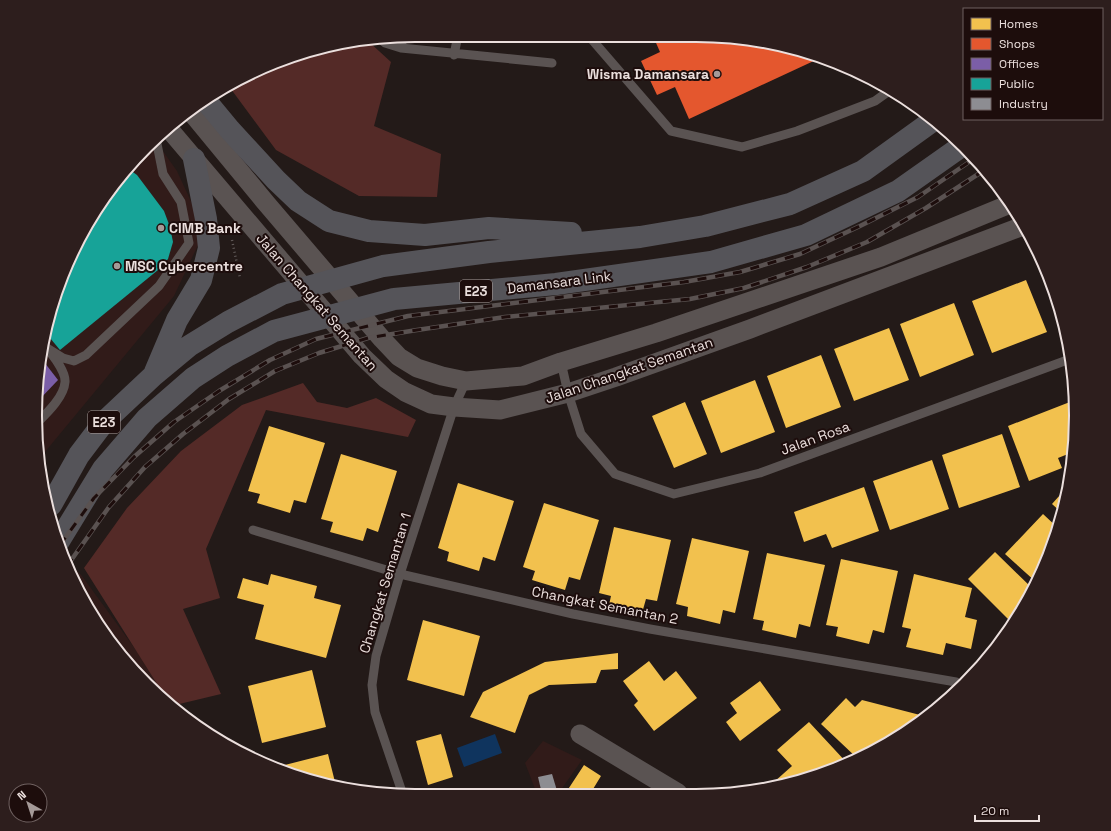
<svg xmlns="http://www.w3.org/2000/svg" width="1111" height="831" viewBox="0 0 1111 831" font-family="'Space Grotesk',sans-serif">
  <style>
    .built { fill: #311b19 }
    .green { fill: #542a27 }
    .water { fill: #0f345e }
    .homes { fill: #f2c14e }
    .shops { fill: #e4572e }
    .offices { fill: #7b5ea7 }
    .public { fill: #17a398 }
    .industry { fill: #8d8d92 }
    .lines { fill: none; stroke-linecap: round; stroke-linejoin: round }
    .path { stroke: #625b5a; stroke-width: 2.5; stroke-dasharray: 1 3; stroke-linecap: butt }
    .service { stroke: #5a5352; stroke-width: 9 }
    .minor { stroke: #5a5352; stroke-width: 19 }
    .motorway { stroke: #555459; stroke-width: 22 }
    .rail-casing { stroke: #5a5251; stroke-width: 4.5 }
    .rail { stroke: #1d0d0c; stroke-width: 3; stroke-dasharray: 9; stroke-linecap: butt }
    .poi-dot { fill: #a59a98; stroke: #1d0d0c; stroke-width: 1.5 }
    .labels { text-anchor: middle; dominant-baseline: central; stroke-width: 4; stroke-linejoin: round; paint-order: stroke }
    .shield { fill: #1d0d0c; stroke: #ada09e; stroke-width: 1 }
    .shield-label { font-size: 13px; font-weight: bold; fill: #ebdfdd }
    .poi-label { font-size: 14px; font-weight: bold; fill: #ebdfdd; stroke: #1d0d0c; text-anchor: start }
    .street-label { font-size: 14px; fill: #ebdfdd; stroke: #1d0d0c }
    .rim { fill: none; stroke: #ebdfdd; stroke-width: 2 }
  </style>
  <rect width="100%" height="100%" fill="#231a18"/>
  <path class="built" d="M155,140L177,171L194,208L198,245L174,296L40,458L36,441L42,341L74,247L146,147Z
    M63,556L82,576L184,716L165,702L113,647L64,561Z
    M543,741L582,760L558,794H537L525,763Z"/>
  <path class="green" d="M368,41L391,62L374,126L441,154L437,197L359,196L276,150L228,85L317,48Z
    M303,383L317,402L347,408L376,398L416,420L408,437L266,410L206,549L220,598L183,609L221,694L171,706L84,568L127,508L181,451L242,405Z"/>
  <path class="water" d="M495,734L502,753L464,767L457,748Z"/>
  <path class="homes" d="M1026,280L1047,332L992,353L972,301Z
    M954,303L974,355L920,377L900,324Z
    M889,328L909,380L854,401L834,349Z
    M821,355L841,407L786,428L767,376Z
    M755,380L775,432L721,453L701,401Z
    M1075,400L1074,441L1070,443L1073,452L1058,458L1062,468L1029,481L1008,426Z
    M685,402L707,454L674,468L652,416Z
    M269,426L325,443L306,503L294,500L290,513L257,503L260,494L248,491Z
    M1002,434L1020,487L959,508L942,455Z
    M341,454L397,471L378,532L367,528L363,541L330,532L333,522L321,519Z
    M932,460L949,509L890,530L873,481Z
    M458,483L514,501L495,561L483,557L479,571L447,561L449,552L438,548Z
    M1068,486L1062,513L1052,504Z
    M864,487L879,531L832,548L826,534L804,542L794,512Z
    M544,503L599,520L580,580L569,577L565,590L532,580L535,571L523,567Z
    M1043,514L1058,528L1056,538L1036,582L1005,554Z
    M614,527L671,540L657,601L646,599L642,613L609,605L611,596L599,593Z
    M692,538L749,551L735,613L723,610L720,624L687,616L688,607L676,604Z
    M995,552L1033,589L1025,606L1012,623L968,579Z
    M767,553L825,565L810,627L799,624L796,638L762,630L764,621L753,619Z
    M841,559L898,571L884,633L873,630L869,644L836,636L838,627L826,625Z
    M271,574L317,586L314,598L341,605L326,658L255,639L264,605L237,598L243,578L268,585Z
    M914,574L972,588L965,617L977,620L971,649L946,643L943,655L906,647L911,629L902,627Z
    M423,620L480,636L464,696L407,680Z
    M618,653V669L601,670L596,683L549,685L529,695L515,733L470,717L483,692L545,662Z
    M649,661L664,681L676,671L697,698L654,731L634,705L638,701L623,681Z
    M312,670L326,727L262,743L248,686Z
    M760,681L781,710L740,741L726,722L737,713L730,703Z
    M846,698L855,707L862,700L924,716L916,724L857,758L821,724Z
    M809,722L847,763L841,767L776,784L774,782L792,766L777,750Z
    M441,734L453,777L428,785L416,741Z
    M328,754L336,786L317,783L277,767Z
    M584,765L601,776L590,794L585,790L582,794H565Z"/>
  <path class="shops" d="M653,36H720L794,48L818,59L689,119L675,87L657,95L641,61L660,52Z"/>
  <path class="offices" d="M41,358L58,380L38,401Z"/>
  <path class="public" d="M130,170L137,175L164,211L170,227L173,242L168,259L158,270L60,350L45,332L74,247Z"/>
  <path class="industry" d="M552,774L558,794H542L538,777Z"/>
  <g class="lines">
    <path class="path" d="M232,240L240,278"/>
    <path class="service" d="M588,35L671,131L742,147L797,131L875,101L889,91
      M381,40L385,43L401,48L552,63
      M401,48L403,37
      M454,55L458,35
      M47,348L63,358L74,361L86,355L159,286L189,243L181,202L163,174L156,139
      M561,362L568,393L581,434L615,474L674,494L760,473L1070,359
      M37,423C47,413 64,397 65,382C66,371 49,350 42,342
      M253,530L400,574L573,614L650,629L956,682
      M403,795L375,712L372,685L376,656L400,574L454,407L466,381"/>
    <path class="minor" d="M191,112L266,203L382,339L399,357L417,368L442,376L466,381L523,376L561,362L656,333L881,257L1010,204
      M169,129L362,356L386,379L405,392L431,404L454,407L500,410L568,393L616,377L750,329L1023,226
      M580,734L678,793"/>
    <path class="motorway" d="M206,101L230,130L276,180L298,201L329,221L369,231L425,235L489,228L571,233
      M155,372L177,320L201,280L209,248L206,219L194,159
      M51,505L79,455L104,422L154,375L189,346L228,322L282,294L383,266L489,252L640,237L705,226L790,204L863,171L931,122
      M59,541L103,469L147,418L193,378L227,356L274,331L394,299L556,284L711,262L806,235L898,191L959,148"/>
    <defs>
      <path id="rail" d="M60,545L94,498L134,457L174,422L219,391L270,360L316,339L408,316L684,282L740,272L800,254L860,226L918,197L972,160
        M67,566L109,507L145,467L183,434L229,399L275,371L319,353L368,338L417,330L505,317L690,299L744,288L807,267L867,242L926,208L983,171"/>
    </defs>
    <use href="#rail" class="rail-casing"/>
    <use href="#rail" class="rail"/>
  </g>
  <g class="poi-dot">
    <circle cx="717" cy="74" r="4"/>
    <circle cx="161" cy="228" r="4"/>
    <circle cx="117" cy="266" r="4"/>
  </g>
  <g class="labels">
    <g class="shield">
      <rect x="460" y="280" width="32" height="22" rx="3"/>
      <rect x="88" y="411" width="32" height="22" rx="3"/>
    </g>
    <g class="shield-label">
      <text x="476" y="291">E23</text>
      <text x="104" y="422">E23</text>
    </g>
    <g class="poi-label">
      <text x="709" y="74" text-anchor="end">Wisma Damansara</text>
      <text x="169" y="228">CIMB Bank</text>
      <text x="125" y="266">MSC Cybercentre</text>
    </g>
    <g class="street-label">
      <text transform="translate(559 282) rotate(-7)">Damansara Link</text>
      <text transform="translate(317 302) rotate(49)">Jalan Changkat Semantan</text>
      <text transform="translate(629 370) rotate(-19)">Jalan Changkat Semantan</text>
      <text transform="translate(815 438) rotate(-20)">Jalan Rosa</text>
      <text transform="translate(385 583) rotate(-73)">Changkat Semantan 1</text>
      <text transform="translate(605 605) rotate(11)">Changkat Semantan 2</text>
    </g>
  </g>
  <path d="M0 0H1111V831H0ZM415 42H696A373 373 0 0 1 1069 415V416A373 373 0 0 1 696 789H415A373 373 0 0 1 42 416V415A373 373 0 0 1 415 42Z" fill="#2d1e1d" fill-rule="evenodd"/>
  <path class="rim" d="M415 42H696A373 373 0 0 1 1069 415V416A373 373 0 0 1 696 789H415A373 373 0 0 1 42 416V415A373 373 0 0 1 415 42Z"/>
  <rect x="963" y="8" width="140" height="112" fill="#1d0d0c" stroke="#6f6160"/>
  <rect x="971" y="18" width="20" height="12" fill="#f2c14e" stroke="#6f6160"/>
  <text x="999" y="28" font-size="12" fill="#ebdfdd">Homes</text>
  <rect x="971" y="38" width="20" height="12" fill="#e4572e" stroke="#6f6160"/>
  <text x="999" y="48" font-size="12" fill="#ebdfdd">Shops</text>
  <rect x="971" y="58" width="20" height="12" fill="#7b5ea7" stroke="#6f6160"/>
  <text x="999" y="68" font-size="12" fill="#ebdfdd">Offices</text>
  <rect x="971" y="78" width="20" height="12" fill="#17a398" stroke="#6f6160"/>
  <text x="999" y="88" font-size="12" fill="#ebdfdd">Public</text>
  <rect x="971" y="98" width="20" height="12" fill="#8d8d92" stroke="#6f6160"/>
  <text x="999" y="108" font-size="12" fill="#ebdfdd">Industry</text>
  <g transform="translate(28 803) rotate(321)"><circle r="19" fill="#1d0d0c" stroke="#6f6160"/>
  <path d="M0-3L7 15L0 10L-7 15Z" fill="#a59a98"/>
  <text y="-6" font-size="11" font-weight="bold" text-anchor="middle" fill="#ebdfdd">N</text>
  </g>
  <path d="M975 815v6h64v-6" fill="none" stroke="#ebdfdd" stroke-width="2"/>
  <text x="981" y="815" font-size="12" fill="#ebdfdd" stroke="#1d0d0c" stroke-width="3" paint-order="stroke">20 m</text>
</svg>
